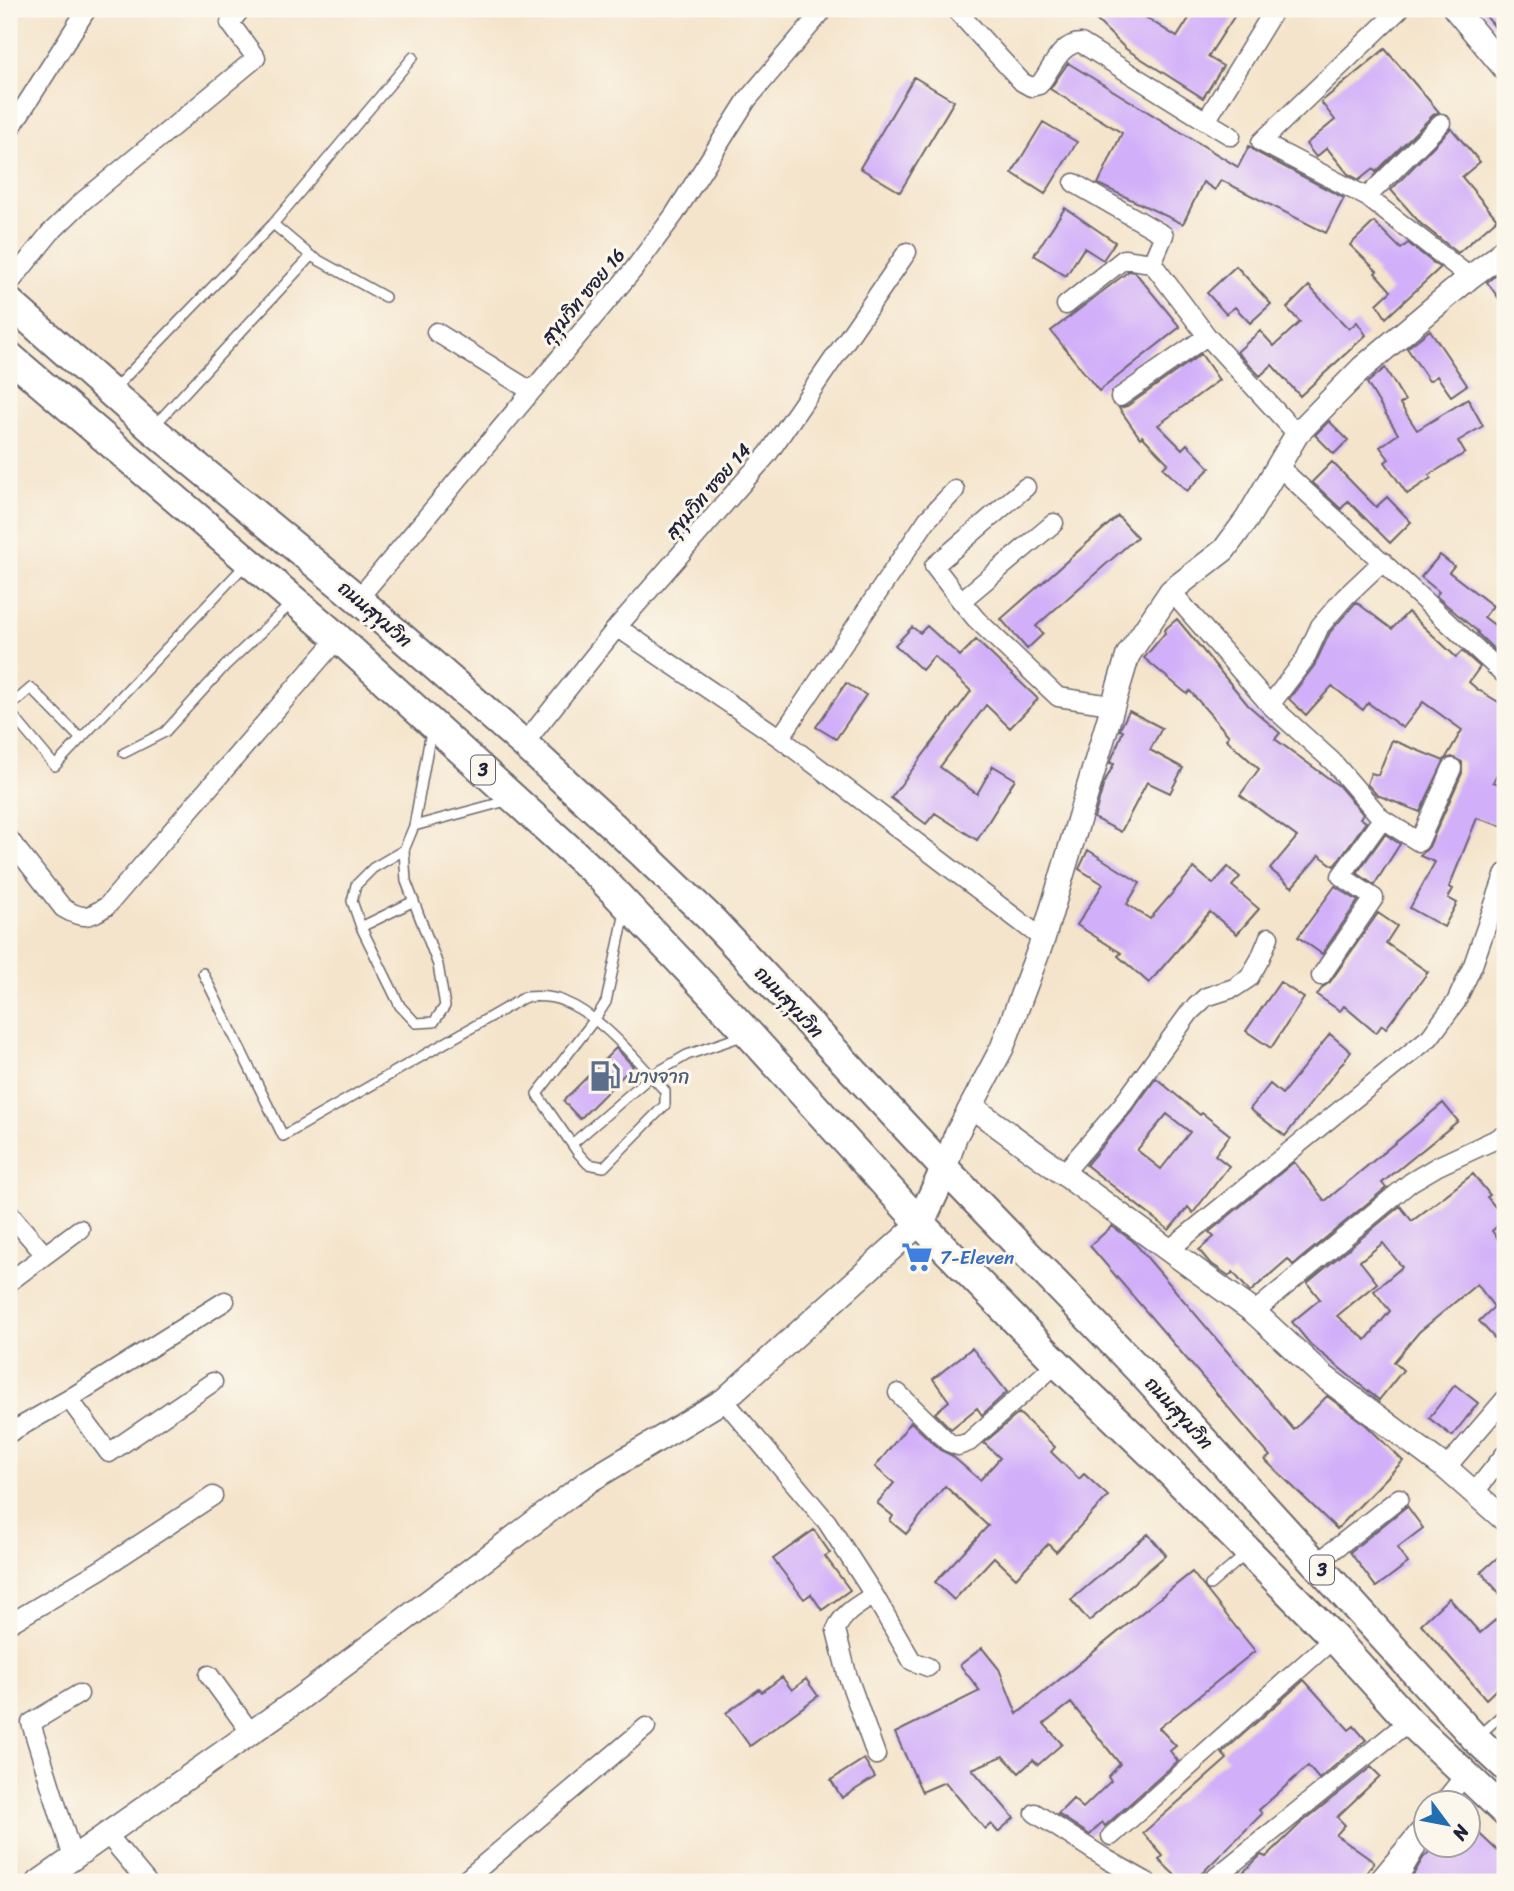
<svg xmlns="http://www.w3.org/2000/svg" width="1514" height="1891" viewBox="0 0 1514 1891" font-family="Sriracha,'Playpen Sans Thai',sans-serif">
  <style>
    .building { fill: #d1aff9; fill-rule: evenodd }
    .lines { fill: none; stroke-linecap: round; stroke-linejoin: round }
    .service-casing { stroke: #6c666d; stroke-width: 12 }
    .minor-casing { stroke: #6c666d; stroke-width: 21 }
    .tertiary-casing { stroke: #6c666d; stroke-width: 26 }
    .primary-casing { stroke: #6c666d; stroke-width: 32 }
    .service { stroke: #fff; stroke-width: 9 }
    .minor { stroke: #fff; stroke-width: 18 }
    .tertiary { stroke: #fff; stroke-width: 23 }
    .primary { stroke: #fff; stroke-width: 28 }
    .labels { text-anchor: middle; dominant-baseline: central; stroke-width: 6; stroke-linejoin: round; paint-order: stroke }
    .shield { fill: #fbf7ec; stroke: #636270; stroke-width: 2 }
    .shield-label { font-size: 18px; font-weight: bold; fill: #22223b }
    .street-label { font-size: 19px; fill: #22223b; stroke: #fbf7ec }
    .service-label { font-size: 19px; fill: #4e5e75; stroke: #fbf7ec; text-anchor: start }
    .shop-label { font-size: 19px; fill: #366cbe; stroke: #fbf7ec; text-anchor: start }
  </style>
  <rect width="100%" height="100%" fill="#fbf7ec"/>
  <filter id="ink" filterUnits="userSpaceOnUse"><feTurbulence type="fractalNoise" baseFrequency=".0143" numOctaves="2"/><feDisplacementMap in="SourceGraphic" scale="14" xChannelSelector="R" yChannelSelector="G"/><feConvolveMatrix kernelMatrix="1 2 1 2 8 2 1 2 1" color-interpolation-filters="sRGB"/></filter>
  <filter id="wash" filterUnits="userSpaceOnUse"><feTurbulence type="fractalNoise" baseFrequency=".00686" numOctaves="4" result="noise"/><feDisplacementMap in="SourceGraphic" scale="28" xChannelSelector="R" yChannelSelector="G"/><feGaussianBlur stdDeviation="1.57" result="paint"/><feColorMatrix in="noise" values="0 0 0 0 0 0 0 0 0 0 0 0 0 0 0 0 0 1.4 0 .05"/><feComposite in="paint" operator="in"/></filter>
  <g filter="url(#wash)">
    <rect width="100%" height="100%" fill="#f4e4cb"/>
    <g id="blocks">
      <path class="building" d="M1085,9H1152L1144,16L1177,37L1195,9H1239L1208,57L1223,66L1203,98L1126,49Z
        M1480,9H1505V39Z
        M1385,49L1439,112L1433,115L1376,172L1373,169L1359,180L1348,174L1327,148L1316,157L1306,144L1335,120L1321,102Z
        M1068,63L1238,167L1249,146L1256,152L1344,198L1326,233L1221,180L1215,190L1203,182L1183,224L1098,184L1122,133L1050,89Z
        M914,77L954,101L900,192L860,168Z
        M1043,122L1077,142L1045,194L1012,173Z
        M1451,128L1480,162L1462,177L1497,219L1458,253L1420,223L1391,190Z
        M1065,208L1115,242L1103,260L1084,248L1066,276L1034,255Z
        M1374,222L1401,249L1408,243L1440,268L1386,318L1377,304L1391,291L1375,273L1377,271L1350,245Z
        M1236,266L1271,304L1250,323L1235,307L1226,314L1207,293Z
        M1505,268V307L1487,282Z
        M1129,271L1135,272L1180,327L1099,391L1051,331Z
        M1309,286L1343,323L1349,329L1357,322L1366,335L1300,396L1272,365L1260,376L1237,352L1260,331L1274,346L1300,322L1287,308Z
        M1430,330L1467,385L1451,396L1437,376L1429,381L1407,348Z
        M1201,354L1219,380L1158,425L1182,449L1187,444L1210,468L1187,491L1163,468L1168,463L1142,436L1140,438L1119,408L1127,406Z
        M1385,368L1405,401L1400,404L1417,430L1468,399L1483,426L1458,441L1465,453L1429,475L1431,478L1407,494L1385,462L1389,459L1380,447L1398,434L1367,383Z
        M1329,421L1348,440L1334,454L1315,435Z
        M1332,462L1376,507L1387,497L1411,522L1390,543L1348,501L1341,509L1312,482Z
        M1118,516L1137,537L1036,626L1043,634L1027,649L1001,619Z
        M1440,555L1454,566L1449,572L1493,606L1484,617L1505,633V650L1501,656L1477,633L1478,632L1436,596L1439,592L1421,577Z
        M1356,602L1392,629L1408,612L1456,657L1462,651L1480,667L1469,682L1477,689L1505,706V762L1493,782L1505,786V827L1477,818L1449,887L1453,889L1448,898L1457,903L1444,927L1410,908L1435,862L1420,856L1429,847L1462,773V762L1452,757L1445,759L1420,812L1377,795L1367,784L1371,773L1378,775L1392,740L1444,761L1462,730L1423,702L1403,728L1368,703L1363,710L1332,686L1306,715L1289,699L1314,666L1330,632Z
        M1177,619L1248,705L1280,733L1275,739L1339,786L1363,814L1360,818L1366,822L1334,866L1319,855L1292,887L1270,869L1297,837L1240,795L1259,769L1226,739L1229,736L1190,691L1187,694L1144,658L1165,633L1164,630Z
        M927,626L960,656L976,640L1038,699L1010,728L986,705L940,767L977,794L993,766L1015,779L977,840L935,813L926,824L891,798L971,691L934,656L922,670L895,645L912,627L920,633Z
        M846,683L866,695L836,739L816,727Z
        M1129,711L1162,728L1150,750L1183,768L1170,793L1147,782L1121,832L1094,818L1104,783L1114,764L1110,763L1123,731L1120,730L1121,727Z
        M1385,834L1400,844L1374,885L1357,873Z
        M1088,850L1140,883L1127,904L1150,919L1194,868L1213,884L1228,867L1240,877L1232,886L1259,909L1237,934L1210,912L1149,983L1118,956L1121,953L1077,925L1103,884L1079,869Z
        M1335,886L1358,901L1322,954L1298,937Z
        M1378,913L1397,926L1386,943L1428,972L1386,1028L1382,1025L1376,1033L1344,1006L1340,1011L1317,995L1323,987L1330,982Z
        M1280,982L1304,998L1271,1048L1246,1031Z
        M1330,1034L1351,1052L1285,1136L1250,1109L1270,1084L1282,1094Z
        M616,1048L633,1066L580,1119L563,1101Z
        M1156,1078L1200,1115L1202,1113L1230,1135L1215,1155L1229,1166L1193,1213L1188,1207L1169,1230L1086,1165L1132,1111ZM1167,1114L1190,1132L1161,1169L1137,1150Z
        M1443,1103L1458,1121L1382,1183L1386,1188L1293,1265L1288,1259L1250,1292L1233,1272L1229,1276L1209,1262L1199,1250L1214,1237L1209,1232L1294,1162L1325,1201Z
        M1473,1174L1490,1195L1487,1197L1505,1219L1492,1231L1505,1249V1350L1479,1321L1494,1307L1477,1284L1419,1332L1394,1362L1403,1370L1379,1400L1310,1344L1292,1322L1320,1299L1307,1283L1400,1206L1412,1221ZM1383,1243L1402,1267L1374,1291L1390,1311L1366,1340L1337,1316L1377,1283L1360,1261Z
        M1112,1226L1133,1241L1294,1430L1327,1396L1366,1425L1403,1461L1337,1529L1265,1460L1270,1456L1090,1246Z
        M972,1348L1007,1392L982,1415L977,1408L951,1429L935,1413L949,1401L933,1379Z
        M1455,1385L1478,1403L1452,1436L1429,1418Z
        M1019,1413L1055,1447L1051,1452L1079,1479L1084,1474L1108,1496L1056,1552L1048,1544L1016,1578L994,1557L954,1600L935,1582L988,1526L945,1486L906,1534L890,1521L893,1516L877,1503L894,1483L875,1467L911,1422L940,1450L951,1455L980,1480L1000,1458L984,1443Z
        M1407,1506L1423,1528L1397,1548L1408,1563L1376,1587L1350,1552Z
        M814,1530L830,1553L825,1556L850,1590L822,1610L811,1594L804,1599L773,1559Z
        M1148,1534L1166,1555L1089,1621L1071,1600Z
        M1505,1551V1600L1481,1572Z
        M1192,1572L1255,1651L1159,1728L1176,1746L1170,1751L1178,1761L1105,1826L1102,1822L1090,1835L1058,1814L1073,1799L1083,1808L1111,1781L1108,1777L1120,1764L1071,1703L1044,1724L1062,1744L1038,1765L1033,1760L1019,1773L1003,1756L972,1769L1014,1818L998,1832L991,1824L985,1829L945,1782L922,1792L895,1733L980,1691L960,1665L982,1648L999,1669L1017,1714Z
        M1449,1598L1480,1633L1505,1612V1681L1486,1699L1421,1624Z
        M782,1677L792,1690L806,1679L818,1696L750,1746L726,1713L759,1689L762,1692Z
        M1304,1680L1349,1730L1354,1726L1366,1740L1319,1779L1308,1766L1259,1810L1262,1814L1193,1882H1182L1159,1860L1163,1856L1143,1833L1227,1759L1222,1753Z
        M864,1759L875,1777L842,1798L831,1780Z
        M1371,1767L1380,1776L1337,1817L1345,1825L1336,1835L1374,1862L1360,1882H1233L1261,1855L1266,1857L1300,1824Z
        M1468,1823L1505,1858V1882H1409L1423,1858L1436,1845H1468Z"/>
    </g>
  </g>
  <g filter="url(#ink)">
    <use href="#blocks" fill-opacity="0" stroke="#6c666d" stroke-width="2"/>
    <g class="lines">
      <defs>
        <path id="service" d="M273,224L311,256L385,297
          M112,391L273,224L413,57
          M153,427L311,256
          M9,707L31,688L81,739
          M9,711L55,766L247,563
          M124,753L165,732L225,666L293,602
          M414,826L431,731
          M404,850L373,868L356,885L352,901L361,927L400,1006L416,1023L434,1022L445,1006L438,965L406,881L404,850L414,826L510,800
          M361,927L414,901
          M203,973L283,1136L525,997C537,996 552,996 563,1001C602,1016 637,1061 665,1091V1105L604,1167L588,1164L578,1153L537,1094L595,1019L606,1002L625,912
          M572,1144L651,1076L687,1055L745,1035
          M1210,1585L1245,1555
          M1477,1737L1505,1712"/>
        <path id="minor" d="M955,9L1022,82L1031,87L1039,85C1052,70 1059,43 1081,43L1206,121
          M1400,9L1261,142L1367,197L1470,277
          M9,131L87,9
          M1231,136L1206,121L1271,15L1265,9
          M1074,183L1164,235L1152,263L1207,336L1297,434
          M1367,197L1441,123
          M9,284L50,233L83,201L256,58L230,23L241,9
          M1066,305L1124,259L1152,263
          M436,332L531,391
          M1120,397L1207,336
          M1278,466L1505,675
          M1054,523L961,601L976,619L1058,697L1111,705
          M1171,591L1270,705L1333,762L1382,819L1419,842L1452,768
          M358,599L634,269L674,215L747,100L824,9
          M961,601L934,566L1026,487
          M617,627L780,738L1043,939
          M1270,705L1305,659L1320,626L1345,597L1383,561
          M780,738L927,520L955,490
          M524,744L617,627L768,454L907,252
          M9,839L63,908C83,920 88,918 107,906L338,638
          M1321,976L1374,898L1341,876L1382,819
          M1064,1173L1123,1104L1190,1012L1206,997L1234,988L1249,978L1260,959L1269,937
          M9,1213L45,1255
          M1170,1249L1430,1037L1456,1002L1473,965L1505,873
          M9,1282L80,1229
          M1254,1312L1411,1182L1438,1166L1505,1135
          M898,1393L948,1442L958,1446L969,1442L1057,1363
          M69,1399L109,1453L213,1382
          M724,1400L827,1522L874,1595C859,1605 843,1612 836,1630L847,1674L876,1755
          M9,1433L69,1399L225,1301
          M1446,1468L1505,1399
          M1474,1493L1505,1454
          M1316,1564L1399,1498
          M874,1595L912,1661L928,1667
          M9,1624L100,1570L213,1496
          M209,1675L251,1733
          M1442,1804L1465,1775
          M1035,1813L1108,1860L1147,1882
          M107,1834L147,1882
          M1111,1836L1334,1638
          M73,1858L31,1723L79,1694
          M463,1882L646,1727
          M1210,1882L1409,1721
          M1377,1882L1426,1823
          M1396,1882L1416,1848"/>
        <path id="tertiary" d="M1455,9L1505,69
          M972,1107L1254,1312L1323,1376L1446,1468L1505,1520
          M945,1169L955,1137L1002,1048L1043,939L1128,655L1171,591L1224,550L1247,519L1297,434L1362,368L1470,277L1496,258L1505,248
          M39,1882L299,1699L589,1481L724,1400L920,1223"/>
        <path id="primary" d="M9,302L152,429L358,599L524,744L641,852L712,920L945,1169L1141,1372L1475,1738L1505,1766
          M9,356L338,638L600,877L749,1034L920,1223L1057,1363L1165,1467L1334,1638L1409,1721L1505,1812
          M920,1223L945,1169"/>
      </defs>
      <use href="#service" class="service-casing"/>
      <use href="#minor" class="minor-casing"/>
      <use href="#tertiary" class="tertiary-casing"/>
      <use href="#primary" class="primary-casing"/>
      <use href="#service" class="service"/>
      <use href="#minor" class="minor"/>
      <use href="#tertiary" class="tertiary"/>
      <use href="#primary" class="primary"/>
    </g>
  </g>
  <defs>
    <symbol id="fuel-bare" viewBox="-9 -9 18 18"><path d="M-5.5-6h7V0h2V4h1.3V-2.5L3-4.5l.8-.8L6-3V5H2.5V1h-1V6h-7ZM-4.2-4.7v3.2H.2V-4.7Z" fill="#5c6f8a" stroke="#fbf7ec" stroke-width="2.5" paint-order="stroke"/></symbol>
    <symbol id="supermarket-bare" viewBox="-9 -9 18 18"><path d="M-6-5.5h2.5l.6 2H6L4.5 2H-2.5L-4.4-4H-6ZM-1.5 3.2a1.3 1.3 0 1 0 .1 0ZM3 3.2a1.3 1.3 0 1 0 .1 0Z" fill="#3f7fe0" stroke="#fbf7ec" stroke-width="2.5" paint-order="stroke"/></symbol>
  </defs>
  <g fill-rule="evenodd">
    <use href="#fuel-bare" x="583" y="1054" width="44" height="44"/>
    <use href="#supermarket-bare" x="895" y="1235" width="44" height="44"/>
  </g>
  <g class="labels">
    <g class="shield">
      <rect x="471" y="755.5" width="24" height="29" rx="5"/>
      <rect x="1310" y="1555.5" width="24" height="29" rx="5"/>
    </g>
    <g class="shield-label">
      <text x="483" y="770">3</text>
      <text x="1322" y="1570">3</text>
    </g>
    <g class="street-label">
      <text transform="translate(583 296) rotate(-50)">สุขุมวิท ซอย 16</text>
      <text transform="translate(708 491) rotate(-49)">สุขุมวิท ซอย 14</text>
      <text transform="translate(375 614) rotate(41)">ถนนสุขุมวิท</text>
      <text transform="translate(789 1002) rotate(47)">ถนนสุขุมวิท</text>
      <text transform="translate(1179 1413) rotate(48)">ถนนสุขุมวิท</text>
    </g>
    <g class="service-label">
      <text x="628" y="1076">บางจาก</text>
    </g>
    <g class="shop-label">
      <text x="940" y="1257">7-Eleven</text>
    </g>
  </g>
  <rect width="1514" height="1891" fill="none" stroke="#fbf7ec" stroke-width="35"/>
  <g transform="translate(1447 1824) rotate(122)"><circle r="33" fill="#fbf7ec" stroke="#a4a2a5" stroke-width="2"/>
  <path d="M0-5L12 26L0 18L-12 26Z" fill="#1f6fb2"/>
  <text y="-10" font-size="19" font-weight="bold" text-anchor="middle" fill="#22223b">N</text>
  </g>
</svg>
